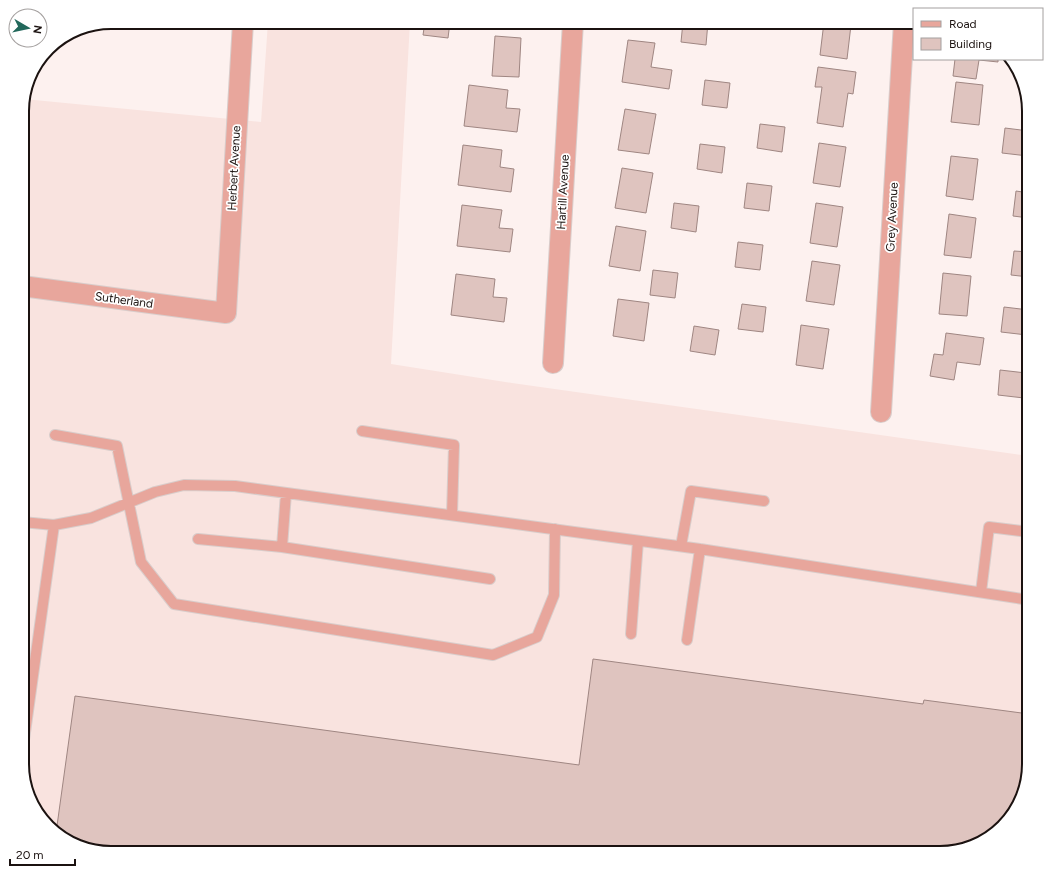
<svg xmlns="http://www.w3.org/2000/svg" width="1051" height="875" viewBox="0 0 1051 875" font-family="Figtree,sans-serif">
  <style>
    .built { fill: #f9e3df }
    .building { fill: #dfc4bf; stroke: #9f8682 }
    .lines { fill: none; stroke-linecap: round; stroke-linejoin: round }
    .service-casing { stroke: #d9cdcb; stroke-width: 12 }
    .minor-casing { stroke: #d9cdcb; stroke-width: 22 }
    .service { stroke: #e8a69c; stroke-width: 10 }
    .minor { stroke: #e8a69c; stroke-width: 20 }
    .labels { text-anchor: middle; dominant-baseline: central; stroke-width: 3.5; stroke-linejoin: round; paint-order: stroke }
    .street-label { font-size: 12px; fill: #1b1210; stroke: #fff }
    .rim { fill: none; stroke: #1b1210; stroke-width: 2 }
  </style>
  <rect width="100%" height="100%" fill="#fdf1ef"/>
  <path class="built" d="M268,22H410L391,364L512,383L1029,456V765L1022,798L1007,823L974,846L940,853H110L77,846L52,831L31,803L22,770V105L24,99L261,122Z"/>
  <path class="building" d="M425,22H450L448,38L423,35Z
    M683,22H708L706,45L681,42Z
    M824,22H857L856,25H851L847,59L820,55Z
    M495,36L521,38L519,77L492,76Z
    M628,40L655,43L651,67L672,70L669,89L622,82Z
    M955,59H998V62L979,60L976,79L953,76Z
    M818,67L856,72L853,94L848,93L843,127L817,123L822,87H815Z
    M705,80L730,83L727,108L702,105Z
    M956,82L983,85L979,125L951,122Z
    M469,85L508,90L506,108L520,109L517,132L464,126Z
    M625,109L656,114L649,154L618,150Z
    M760,124L785,127L782,152L757,148Z
    M1005,128L1029,131L1028,156L1002,153Z
    M819,143L846,147L840,187L813,183Z
    M700,144L725,147L722,173L697,169Z
    M463,145L502,150L500,167L514,169L511,192L458,185Z
    M951,156L978,159L973,200L946,196Z
    M622,168L653,173L646,213L615,208Z
    M747,183L772,186L769,211L744,208Z
    M1016,191L1029,193V218L1013,216Z
    M674,203L699,206L696,232L671,228Z
    M816,203L843,207L837,247L810,243Z
    M462,205L502,210L499,228L513,229L510,252L457,246Z
    M949,214L976,218L971,258L944,255Z
    M616,226L646,231L640,271L609,266Z
    M738,242L763,245L760,270L735,267Z
    M1014,251L1029,252V277L1011,275Z
    M812,261L840,265L834,305L806,301Z
    M653,270L678,273L675,298L650,295Z
    M943,273L971,276L967,316L939,314Z
    M456,274L495,279L493,297L507,298L504,322L451,315Z
    M618,299L649,303L644,341L613,336Z
    M742,304L766,307L763,332L738,329Z
    M1004,307L1029,310L1027,335L1001,332Z
    M801,325L829,329L823,369L796,365Z
    M694,326L719,330L715,355L690,351Z
    M946,333L984,338L980,365L957,362L954,380L930,376L934,354L943,355Z
    M1000,370L1026,373L1024,398L998,395Z
    M593,659L923,704L924,700L1029,714V765L1022,798L1007,823L974,846L940,853H110L77,846L56,833L75,696L579,765Z"/>
  <g class="lines">
    <defs>
      <path id="service" d="M362,431L454,445L452,515
        M55,435L117,446L141,562L174,604L493,655L537,637L554,595L555,529
        M22,522L54,525L91,518L155,492L184,485L235,486L700,549L1029,600
        M198,539L282,547L286,493
        M681,546L691,491L764,501
        M282,547L490,579
        M981,592L989,527L1029,532
        M631,634L638,541
        M687,640L700,549
        M22,754L54,525"/>
      <path id="minor" d="M22,286L226,313L243,22
        M553,363L573,22
        M881,412L904,22"/>
    </defs>
    <use href="#service" class="service-casing"/>
    <use href="#minor" class="minor-casing"/>
    <use href="#service" class="service"/>
    <use href="#minor" class="minor"/>
  </g>
  <g class="labels">
    <g class="street-label">
      <text transform="translate(234 168) rotate(-87)">Herbert Avenue</text>
      <text transform="translate(563 192) rotate(-87)">Hartill Avenue</text>
      <text transform="translate(892 217) rotate(-87)">Grey Avenue</text>
      <text transform="translate(124 300) rotate(8)">Sutherland</text>
    </g>
  </g>
  <path d="M0 0H1051V875H0ZM111 29H940A82 82 0 0 1 1022 111V764A82 82 0 0 1 940 846H111A82 82 0 0 1 29 764V111A82 82 0 0 1 111 29Z" fill="#fff" fill-rule="evenodd"/>
  <path class="rim" d="M111 29H940A82 82 0 0 1 1022 111V764A82 82 0 0 1 940 846H111A82 82 0 0 1 29 764V111A82 82 0 0 1 111 29Z"/>
  <rect x="913" y="8" width="130" height="52" fill="#ffffff" stroke="#a4a09f"/>
  <rect x="921" y="21" width="20" height="6" fill="#e8a69c" stroke="#a4a09f"/>
  <text x="949" y="28" font-size="12" fill="#1b1210">Road</text>
  <rect x="921" y="38" width="20" height="12" fill="#dfc4bf" stroke="#a4a09f"/>
  <text x="949" y="48" font-size="12" fill="#1b1210">Building</text>
  <g transform="translate(28 28) rotate(99)"><circle r="19" fill="#ffffff" stroke="#a4a09f"/>
  <path d="M0-3L7 15L0 10L-7 15Z" fill="#22685b"/>
  <text y="-6" font-size="11" font-weight="bold" text-anchor="middle" fill="#1b1210">N</text>
  </g>
  <path d="M10 859v6h65v-6" fill="none" stroke="#1b1210" stroke-width="2"/>
  <text x="16" y="859" font-size="12" fill="#1b1210" stroke="#ffffff" stroke-width="3" paint-order="stroke">20 m</text>
</svg>
